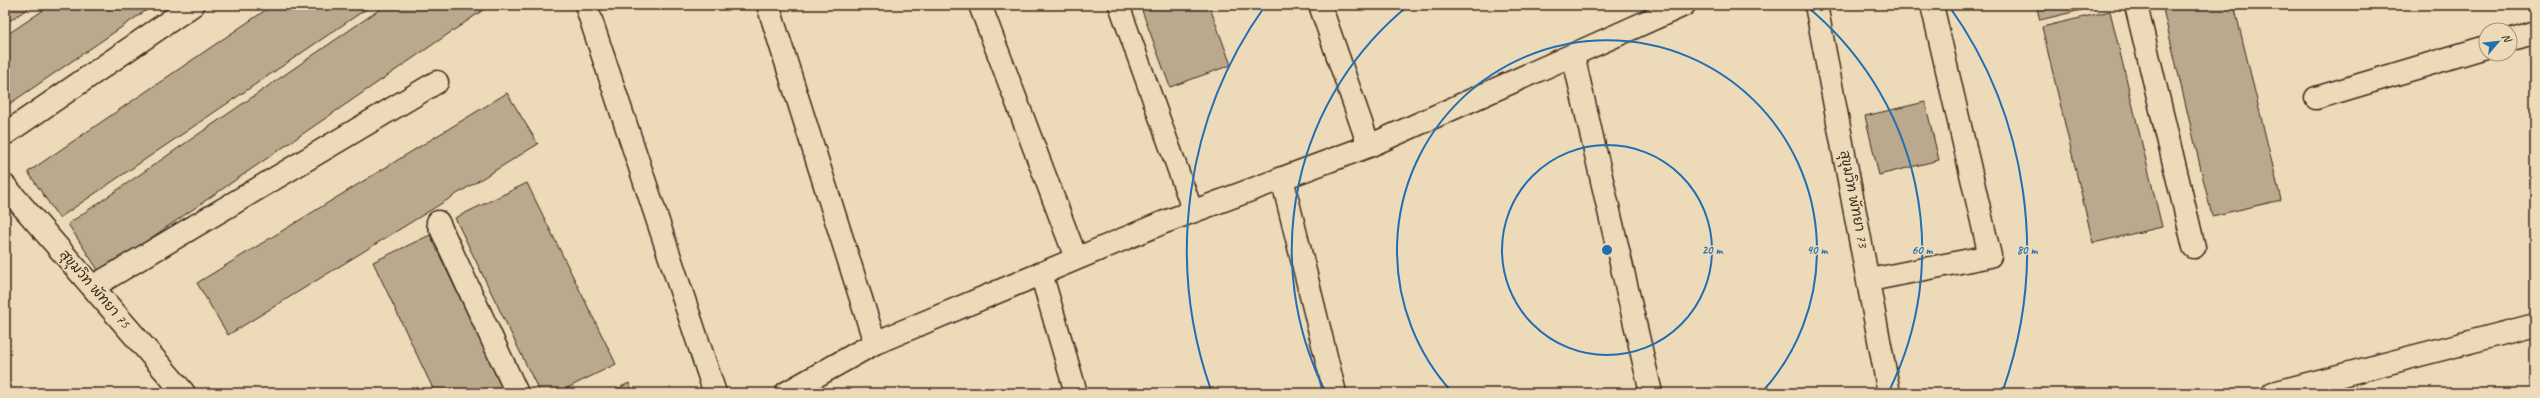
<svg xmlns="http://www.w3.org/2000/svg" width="2540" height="398" viewBox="0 0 2540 398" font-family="Caveat,'Playpen Sans Thai',sans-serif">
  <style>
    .building { fill: #bba98d; stroke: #3b2a1e }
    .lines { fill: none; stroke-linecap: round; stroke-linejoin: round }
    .lane-casing { stroke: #3b2a1e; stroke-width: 23 }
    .street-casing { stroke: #3b2a1e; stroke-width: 25 }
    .lane { stroke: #eddab8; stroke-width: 20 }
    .street { stroke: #eddab8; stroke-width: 22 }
    .ring { fill: none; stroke: #1f6fb2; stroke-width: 2 }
    .labels { text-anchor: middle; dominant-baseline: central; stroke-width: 3; stroke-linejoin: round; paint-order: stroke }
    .street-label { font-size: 14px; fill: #3b2a1e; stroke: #eddab8 }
    .centre { fill: #1f6fb2; stroke: #eddab8; stroke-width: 2 }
    .ring-label { font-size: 12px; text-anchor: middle; font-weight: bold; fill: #1f6fb2; stroke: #eddab8; stroke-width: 3; stroke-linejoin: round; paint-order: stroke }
  </style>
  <rect width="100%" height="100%" fill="#eddab8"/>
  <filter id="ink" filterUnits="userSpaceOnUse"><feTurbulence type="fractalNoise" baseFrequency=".025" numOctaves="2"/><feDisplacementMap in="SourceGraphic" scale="8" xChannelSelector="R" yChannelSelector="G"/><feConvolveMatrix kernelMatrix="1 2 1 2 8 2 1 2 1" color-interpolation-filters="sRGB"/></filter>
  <g filter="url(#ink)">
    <path class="building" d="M5,5H33L5,24Z
      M51,5H154L5,107V36Z
      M273,5H372L59,218L28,172Z
      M386,5L489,6L100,273L68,224Z
      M1140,5H1209L1231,65L1170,87Z
      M2036,5H2102L2040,20Z
      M2162,5H2234L2281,200L2212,216Z
      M2110,11L2162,227L2093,243L2042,27Z
      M507,93L538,144L228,335L197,283Z
      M1925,102L1939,160L1879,175L1865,116Z
      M527,183L616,364L557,393H540L455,218Z
      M430,235L505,393H435L373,262Z
      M629,383L634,393H609Z"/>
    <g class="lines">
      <defs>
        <path id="lane" d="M1119,5L1193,212"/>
        <path id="street" d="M586,5L715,393
          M768,5L875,343
          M980,5L1076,258
          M1320,5L1369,146
          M1816,5L1889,393
          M2136,5L2194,247
          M2510,40L2535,32
          M1573,55L1651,393
          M2316,98L2486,47
          M5,134L193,5
          M1282,178L1335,393
          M5,186L184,393
          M438,222L517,393
          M1041,273L1076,393
          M1870,280L1990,256L1932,5
          M94,286L437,82
          M786,393L875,343L1162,223L1369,146L1684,5
          M2273,393L2535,325"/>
      </defs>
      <use href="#lane" class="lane-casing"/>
      <use href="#street" class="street-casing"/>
      <use href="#lane" class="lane"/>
      <use href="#street" class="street"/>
    </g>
  </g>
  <g class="ring">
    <circle cx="1607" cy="250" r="105"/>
    <path d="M1452 392A210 210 0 1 1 1762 392"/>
    <path d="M1325 391A315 315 0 0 1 1409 5M1805 5A315 315 0 0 1 1889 391"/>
    <path d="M1211 390A420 420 0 0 1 1265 6M1949 6A420 420 0 0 1 2003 390"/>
  </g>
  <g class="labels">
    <g class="street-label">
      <text transform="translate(1854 199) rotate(79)">สุขุมวิท พัทยา 73</text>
      <text transform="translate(95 289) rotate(49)">สุขุมวิท พัทยา 75</text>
    </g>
  </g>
  <circle cx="1607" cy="250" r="6" class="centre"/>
  <g class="ring-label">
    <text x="1712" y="254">20 m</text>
    <text x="1817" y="254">40 m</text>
    <text x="1922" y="254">60 m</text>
    <text x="2027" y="254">80 m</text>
  </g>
  <rect width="2540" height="398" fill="none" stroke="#eddab8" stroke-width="20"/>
  <rect x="10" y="10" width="2520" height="378" fill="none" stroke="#3b2a1e" stroke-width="1.5" filter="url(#ink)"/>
  <g transform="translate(2498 42) rotate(62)"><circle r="19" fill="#eddab8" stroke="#a6947a"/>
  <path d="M0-3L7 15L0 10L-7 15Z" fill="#1f6fb2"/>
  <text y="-6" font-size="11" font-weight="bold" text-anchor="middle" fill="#3b2a1e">N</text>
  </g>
</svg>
